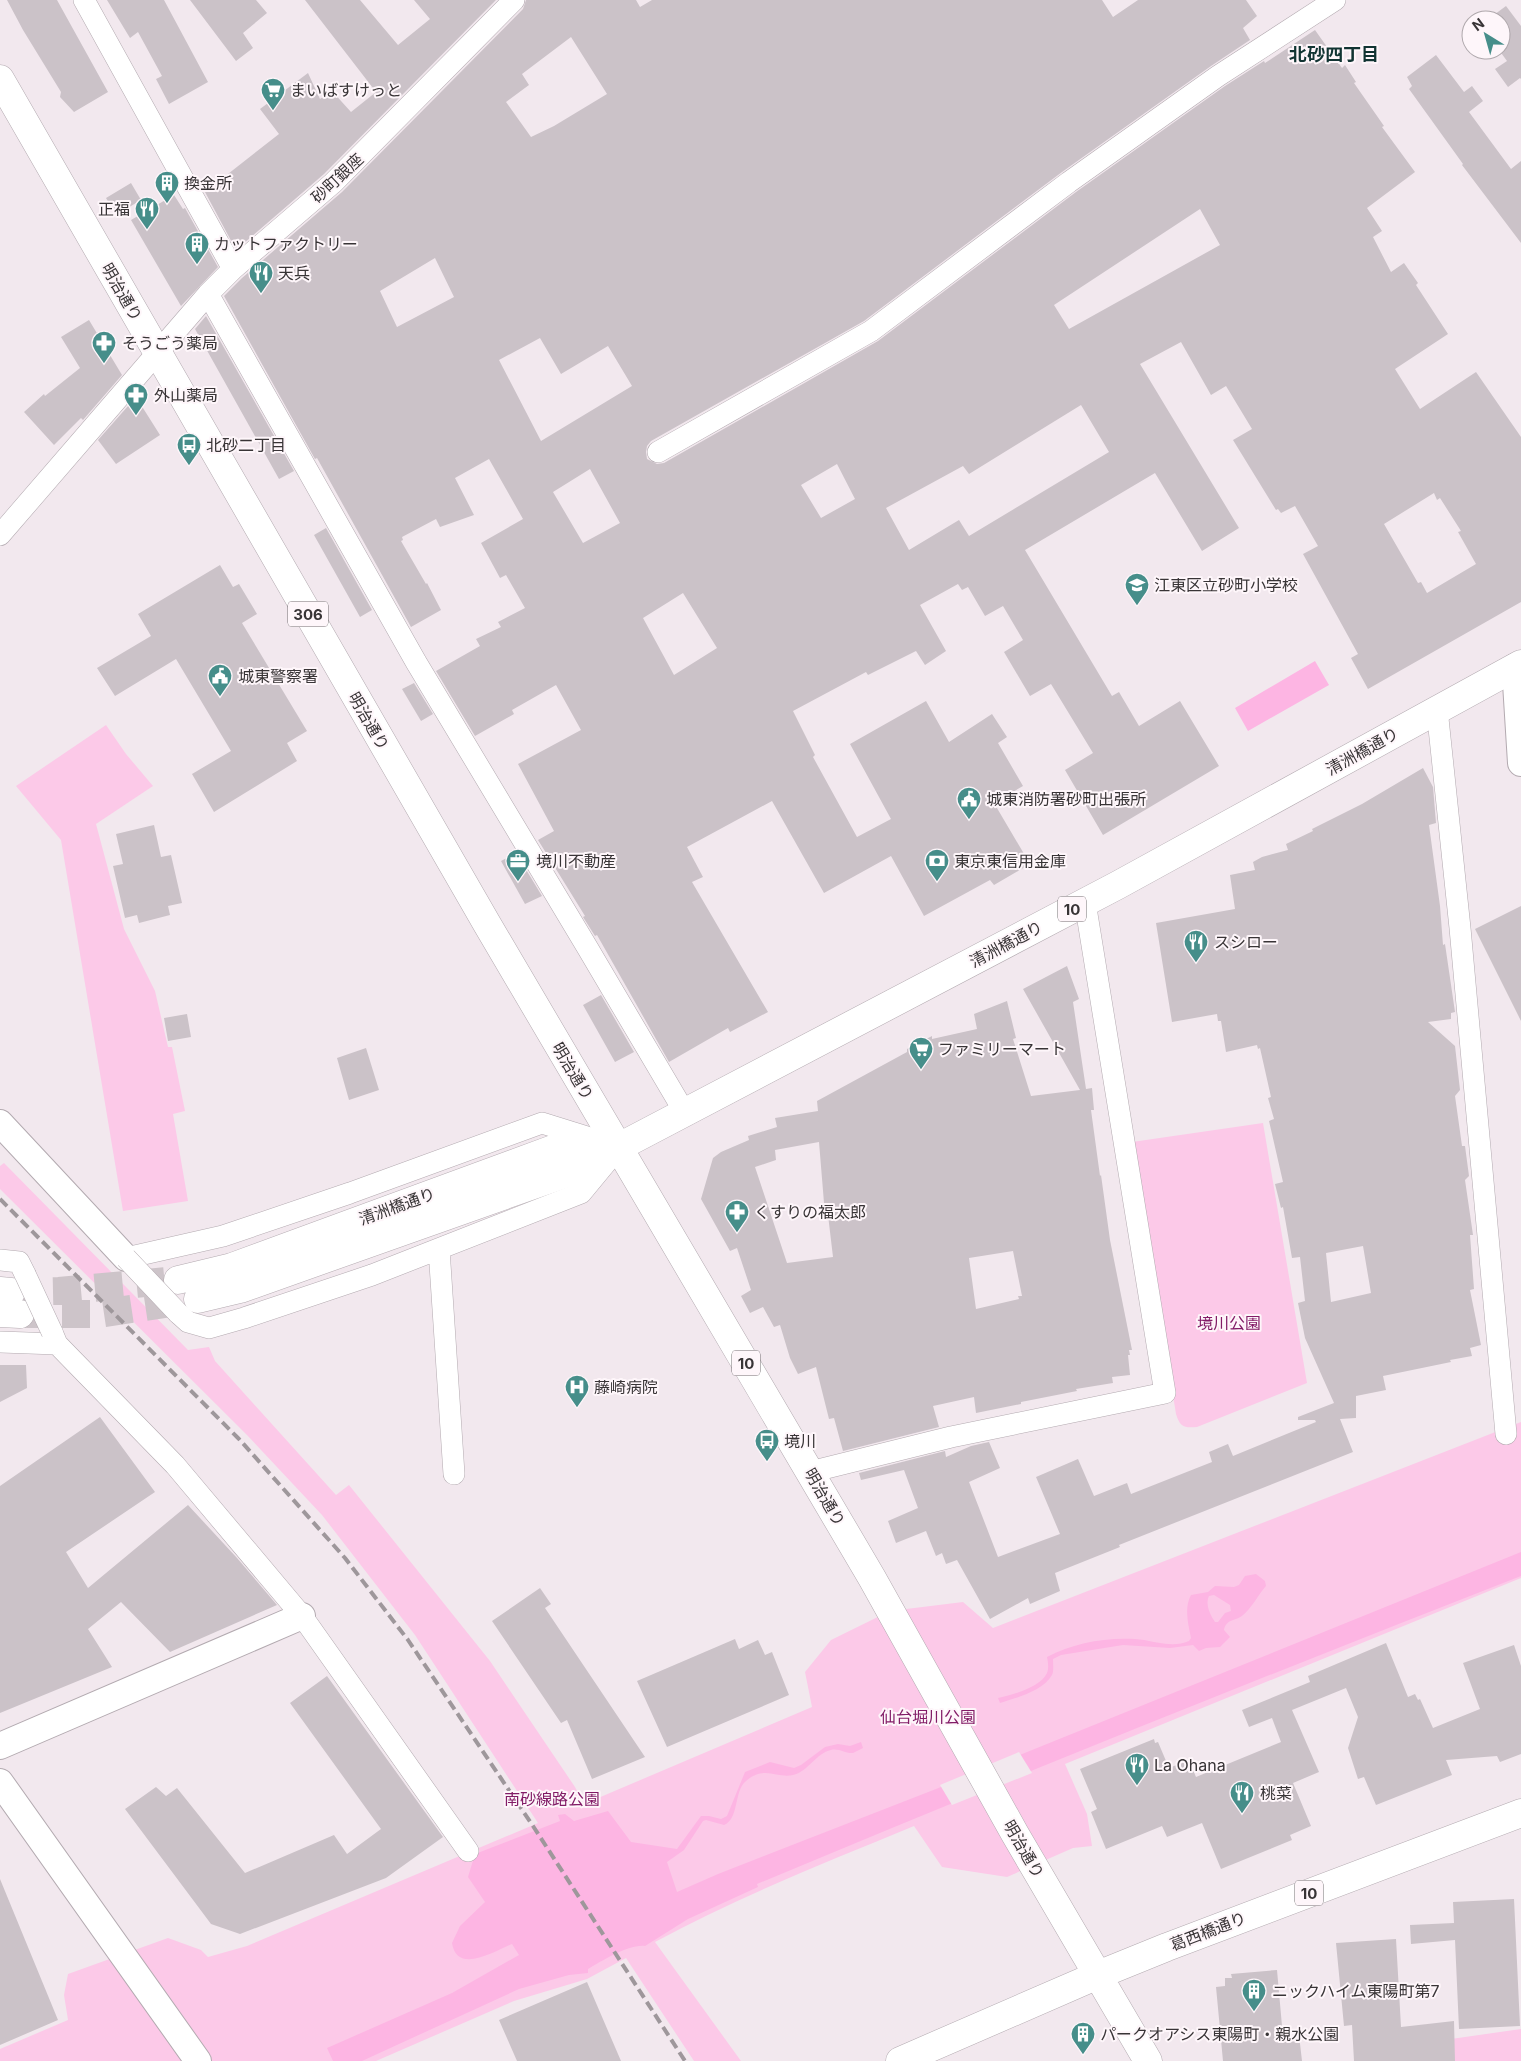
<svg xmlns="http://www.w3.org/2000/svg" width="1521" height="2061" viewBox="0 0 1521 2061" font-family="Inter,'Noto Sans JP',sans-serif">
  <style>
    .green { fill: #fcc9e8 }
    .water { fill: #fdb5e3; fill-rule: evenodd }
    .pier { fill: #f2e8ee }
    .building { fill: #cbc2c8; fill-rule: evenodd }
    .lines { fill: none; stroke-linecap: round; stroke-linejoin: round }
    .secondary-tunnel { stroke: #cdc4c9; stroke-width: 28; stroke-dasharray: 28 14; stroke-linecap: butt }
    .minor-casing { stroke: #b3aab0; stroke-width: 22 }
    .tertiary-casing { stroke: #b3aab0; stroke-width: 28 }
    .secondary-casing { stroke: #b3aab0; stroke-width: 29 }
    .primary-casing { stroke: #b3aab0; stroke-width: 29 }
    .minor { stroke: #fff; stroke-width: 21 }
    .tertiary { stroke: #fff; stroke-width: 26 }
    .secondary { stroke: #fff; stroke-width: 28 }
    .primary { stroke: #fff; stroke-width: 28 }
    .rail { stroke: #9e979b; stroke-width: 4; stroke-dasharray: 10 5; stroke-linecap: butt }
    .minor-bridge-casing { stroke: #b3aab0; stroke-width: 22; stroke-linecap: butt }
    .minor-bridge { stroke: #fff; stroke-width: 21 }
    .labels { text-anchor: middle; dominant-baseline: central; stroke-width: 4; stroke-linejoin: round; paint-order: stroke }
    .shield { fill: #fef6fa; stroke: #736e71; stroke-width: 1 }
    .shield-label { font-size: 15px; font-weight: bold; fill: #383436 }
    .poi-label { font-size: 16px; fill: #383436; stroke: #fef6fa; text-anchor: start }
    .street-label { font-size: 16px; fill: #383436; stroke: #fef6fa }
    .park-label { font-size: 16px; fill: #821c67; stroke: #fef6fa }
    .neighbourhood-label { font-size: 18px; font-weight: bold; fill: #113432; stroke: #fef6fa }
  </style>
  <rect width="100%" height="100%" fill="#f2e8ee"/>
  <path class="green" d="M106,725L126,754L153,786L96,824L124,929L155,991L168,1047H172L185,1111L173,1114L188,1201L123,1211L61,840L16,786Z
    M1263,1123L1307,1383L1197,1427C1184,1428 1180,1427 1176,1414L1132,1142Z
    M4,1163L188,1350L209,1347L215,1361L336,1495L349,1485L490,1661L575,1787L584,1804L812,1707L805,1672L831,1640L890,1611L963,1602L993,1628L1521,1422V1578L1065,1764L1087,1814L1092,1846L1073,1848L1007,1877L942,1867L914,1826C827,1862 738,1897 655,1942L741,2061H694L626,1958L587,1979L514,2001L376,2061H0V2049L68,2020L64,1995L68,1974L168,1938L201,1950L208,1957L247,1946L538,1823L415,1635L322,1515L247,1435L0,1189V1166Z
    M1521,2029V2061H1417L1416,2044Z"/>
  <path class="water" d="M1315,661L1329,685L1248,731L1235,708Z
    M1521,1552V1576C1265,1676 1010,1778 757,1884L758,1887L688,1919L645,1946C629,1944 602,1961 588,1969V1973L569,1975L519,1989L362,2061H333L327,2048L452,1993L519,1955L512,1944C495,1951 457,1975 452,1943L460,1926L485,1902L468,1877L475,1854L560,1821L558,1815L565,1814L574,1821L608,1811L631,1842L677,1849L701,1816H709L721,1819L727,1816L745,1772L770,1762L794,1768L801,1765L825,1747L838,1744L850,1746L861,1742L863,1748L853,1753C846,1754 839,1748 831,1750C816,1753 808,1772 793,1775C777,1779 764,1764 745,1782C734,1792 739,1819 724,1825L706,1820L703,1821L684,1850L667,1862L677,1892L718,1874L936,1789Z
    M1256,1574L1265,1581L1266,1586C1258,1595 1252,1608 1242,1616C1235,1621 1226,1619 1224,1630L1230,1637L1220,1647L1206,1648L1199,1651L1193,1645L1170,1648L1123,1645L1061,1655L1053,1659C1053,1664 1054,1671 1052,1675C1043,1691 1016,1698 1000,1703L998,1698C1012,1695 1041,1687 1047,1673C1049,1668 1048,1662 1047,1657C1073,1643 1106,1637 1135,1639C1153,1640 1171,1649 1189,1641L1191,1638C1188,1623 1184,1608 1191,1595L1208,1592L1215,1586L1234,1587L1239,1585L1245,1576ZM1214,1595L1230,1605L1231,1611L1225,1613L1218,1622H1215C1210,1615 1205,1604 1209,1596Z"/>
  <path class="pier" d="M1019,1752L1032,1773L952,1805L940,1785Z"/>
  <path class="building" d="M7,0H57L108,92L74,112L60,97L61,92L23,30Z
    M107,0H164L208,82L169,104L156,79L162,76L138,32L130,38Z
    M190,0H256L267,13L243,33L253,48L236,61Z
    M305,0H360L398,45L430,19L414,0H496L324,174L236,250L205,192L279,134L260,109L308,73L320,99L332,91L351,112L376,92Z
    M526,0H636L640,7L652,0H1102L1113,17L1138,0H1246L1257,16L1243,28L1250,40L1211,66L1062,172L864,321L651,441L647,446L646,452L647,459L657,464L664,463L878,341L1076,192L1225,86L1264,61L1265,63L1315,30L1342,68L1345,65L1356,82L1354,83L1384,126L1382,127L1415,172L1367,208L1382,231L1373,237L1391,272L1404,263L1418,283L1416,285L1448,334L1395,369L1420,409L1476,372L1521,437V602L1368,689L1351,658L1358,654L1303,554L1318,546L1295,506L1281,513L1278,509L1276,510L1233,440L1252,429L1226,386L1211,395L1181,342L1140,364L1239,528L1202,551L1155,473L1025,550L1112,696L1119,692L1139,726L1180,701L1219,766L1103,835L1065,770L1093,753L1051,684L1030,696L1004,652L1023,640L1003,606L985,616L968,587L962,590L958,584L920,605L946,651L925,665L916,651L868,675L866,672L793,711L815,755L813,757L857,837L891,819L850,744L926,701L949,742L992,714L1007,737L998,743L1023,786L994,803L1030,864L994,885L990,880L924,916L891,856L824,893L772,801L687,847L703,877L692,882L768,1012L730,1032L728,1028L669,1062L597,935L595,936L583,917L585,916L538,840L554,831L518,764L581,730L556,685L512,710L514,714L475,736L436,671L480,646L476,639L501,627L498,622L525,608L506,575L500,578L481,543L523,519L489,459L455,478L474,515L440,527L436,519L402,537L403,540L401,541L426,584L427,583L441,610L411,627L317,458L315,459L224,296L242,278L342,192L523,9ZM571,37L607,94L554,126L531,137L506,102L529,85L522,74ZM1200,209L1220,245L1069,329L1054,305ZM435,258L454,297L397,327L380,291ZM540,338L561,374L608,346L632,386L541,441L499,360ZM1081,405L1109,452L969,536L959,520L909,550L886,508L963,466L969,474ZM837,464L855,499L821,518L801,485ZM590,469L620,523L583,543L553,492ZM1434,493L1437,500L1440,498L1461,531L1458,532L1476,564L1427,593L1421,582L1418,583L1384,524ZM683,593L717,648L674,675L643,618Z
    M1506,6L1521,26V79L1520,78L1508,87L1495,69L1507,61L1499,50H1501V20H1487Z
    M1436,55L1464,92L1472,86L1483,101L1469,112L1511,169L1521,161V243L1462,165L1463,164L1409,89L1412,86L1407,77Z
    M131,183L141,200L116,215L106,198Z
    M174,195L183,209L185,208L218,267L181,306L131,220Z
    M206,316L294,471L279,479L195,329Z
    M89,320L122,375L83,420L81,418L54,445L24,412L44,394L45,396L80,368L61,337Z
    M136,397L160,435L116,464L98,440Z
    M326,528L372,610L360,617L314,535Z
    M220,565L233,587L239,584L257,614L242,623L307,731L287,743L297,761L214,812L192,774L231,751L176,659L115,696L97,668L151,636L138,614Z
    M414,683L433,714L421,721L402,689Z
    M1423,768L1433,787L1436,823L1429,825L1440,906L1443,945L1445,944L1455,1012L1451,1013V1019L1428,1022L1455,1046L1460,1090L1455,1096L1462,1146H1465L1469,1176L1465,1180L1473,1235H1470L1474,1289L1470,1290L1481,1345L1470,1348L1472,1356L1450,1360L1451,1362L1383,1376L1386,1390L1356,1396V1418L1340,1419L1353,1452L1119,1545L1120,1547L1055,1573L1060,1591L1030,1604L1028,1598L990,1619L957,1560L946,1564L942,1553L936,1556L926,1531L896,1543L888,1521L918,1508L904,1470L861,1480L859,1473L945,1451L946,1457L971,1446L989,1442L1000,1468L969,1482L998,1557L1060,1534L1036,1477L1078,1459L1094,1496L1127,1483L1131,1494L1212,1462L1209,1452L1228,1444L1233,1456L1316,1422L1315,1420H1298V1417L1334,1403L1305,1338L1298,1303L1305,1301L1300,1257L1292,1258L1283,1207L1281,1208L1275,1184L1283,1182L1269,1121L1274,1119L1268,1098L1271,1097L1260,1048L1258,1049L1257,1045L1226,1052L1221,1021H1218L1217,1014L1172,1022L1156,923L1235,909L1230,875L1255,870L1253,862L1262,857L1288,850L1286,844L1313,831L1312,829L1362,804ZM1363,1246L1371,1293L1331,1302L1326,1253Z
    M154,825L161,857L171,855L182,903L168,906L170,915L139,923L137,915L125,918L113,866L123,864L116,834Z
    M516,853L542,896L525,904L501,861Z
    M1521,906V1021L1475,929Z
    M1067,966L1079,999L1073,1002L1086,1089L1092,1088L1094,1110H1091L1100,1176L1101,1175L1110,1240L1132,1350H1129L1130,1355H1128L1130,1375L1112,1377L1113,1383L1076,1389L1077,1391L1021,1402V1404L976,1413L974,1397L933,1406L939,1427L843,1451L834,1418L829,1419L816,1367L798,1374L790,1358L780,1325L774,1327L763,1307L750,1313L741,1296L751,1290L737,1248L730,1251L701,1199L713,1158L721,1152L749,1140L748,1136L777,1127L775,1118L818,1111L817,1101L907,1052V1049L932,1036V1039L977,1029L974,1014L1007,1001L1016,1038L1013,1039L1031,1096L1080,1090L1023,989ZM819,1142L825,1215H828L833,1257L787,1263L755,1167L776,1160L775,1150ZM1013,1251L1022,1296H1018L1019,1299L976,1309L969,1258Z
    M601,995L634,1052L615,1062L583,1005Z
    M187,1014L191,1037L168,1041L164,1018Z
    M366,1048L379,1090L349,1100L337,1058Z
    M0,1365H26L27,1388L0,1402Z
    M100,1417L155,1492L66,1552L88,1588L188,1505L237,1558L277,1605L170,1652L121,1602L88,1629L112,1667L0,1713V1486Z
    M540,1588L551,1604L545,1608L645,1757L592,1779L567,1720L561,1723L492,1621Z
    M735,1639L739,1649L758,1640L765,1655L772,1652L789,1695L667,1747L637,1681Z
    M1386,1643L1408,1697L1415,1694L1418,1700L1420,1699L1433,1728L1480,1709L1463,1663L1514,1645L1521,1666V1754L1500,1762L1497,1756L1446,1760L1452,1775L1376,1805L1364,1777L1358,1779L1348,1748L1358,1717L1346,1688L1292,1710L1319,1772L1293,1783L1311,1826L1290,1835L1292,1840L1221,1869L1202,1823L1167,1837L1162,1826L1106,1849L1091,1812L1097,1809L1080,1769L1154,1739L1155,1743L1158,1742L1169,1768L1189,1760L1196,1777L1281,1742L1272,1718L1249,1727L1242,1710L1310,1682L1308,1676Z
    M327,1676L443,1837L386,1878L240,1934L211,1924L125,1809L156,1787L166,1796L177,1788L245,1873L334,1835L347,1854L381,1829L290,1703Z
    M0,1879L58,2020L0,2045Z
    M1514,1899L1520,2026L1459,2029L1455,1940L1411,1944L1410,1925L1454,1923L1453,1902Z
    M1396,1939L1401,2027L1454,2021L1455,2061H1354L1352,2025L1344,2026L1336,1943Z
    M1277,1970L1283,2037L1299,2035L1302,2061H1223L1216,1987L1225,1986V1978H1232L1231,1974Z
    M587,1982L621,2061H517L499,2020Z"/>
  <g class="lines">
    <path class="secondary-tunnel" d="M11,1292L59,1291L178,1280
      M20,1314H98L198,1299"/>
    <defs>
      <path id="minor" d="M84,0L233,269
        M208,294L416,662L587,947L685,1113
        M658,452L871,331L1069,182L1218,76L1335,0
        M0,535L208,294L233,269L333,183L514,0
        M1437,709L1460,928L1506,1434
        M439,1249L454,1474
        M126,1258L223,1236L350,1193L542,1123L619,1147L581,1193L372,1275L244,1318L209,1328L188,1322L178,1313
        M0,1260L19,1262L25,1274
        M0,1342L57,1344L52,1332
        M57,1344L175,1465L302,1616L468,1851
        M810,1472L951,1437L1165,1393L1085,902"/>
      <path id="tertiary" d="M1515,667L1521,763
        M0,1123L126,1258
        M0,1746L302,1616
        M0,1782L198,2061"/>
      <path id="secondary" d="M178,1280L232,1267L556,1148L619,1147
        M0,1291L11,1292
        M198,1299L240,1289L570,1172L613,1150
        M0,1313L20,1314
        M900,2061L1098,1975"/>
      <path id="primary" d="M0,79L487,924L872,1578L1015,1834L1148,2061
        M619,1147L1118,885L1521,664
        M1098,1975L1167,1947L1521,1813"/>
    </defs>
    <use href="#minor" class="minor-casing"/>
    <use href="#tertiary" class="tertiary-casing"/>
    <use href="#secondary" class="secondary-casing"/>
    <use href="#primary" class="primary-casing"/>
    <use href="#minor" class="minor"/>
    <use href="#tertiary" class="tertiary"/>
    <use href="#secondary" class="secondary"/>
    <use href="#primary" class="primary"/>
    <path class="rail" d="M0,1199L239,1439L345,1558L408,1640L533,1826L685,2061"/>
    <defs>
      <path id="minor-bridge" d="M126,1258L178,1313
        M25,1274L52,1332"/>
    </defs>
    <use href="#minor-bridge" class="minor-bridge-casing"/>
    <use href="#minor-bridge" class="minor-bridge"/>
  </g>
  <defs>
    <symbol id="supermarket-pin" viewBox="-11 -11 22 30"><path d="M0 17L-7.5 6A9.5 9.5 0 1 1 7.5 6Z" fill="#468e8a" stroke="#fef6fa"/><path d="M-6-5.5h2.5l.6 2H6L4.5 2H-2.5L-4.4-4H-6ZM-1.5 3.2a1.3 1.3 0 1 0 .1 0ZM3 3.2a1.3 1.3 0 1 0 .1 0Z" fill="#fff"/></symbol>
    <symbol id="building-pin" viewBox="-11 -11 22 30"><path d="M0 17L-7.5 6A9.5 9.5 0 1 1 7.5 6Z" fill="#468e8a" stroke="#fef6fa"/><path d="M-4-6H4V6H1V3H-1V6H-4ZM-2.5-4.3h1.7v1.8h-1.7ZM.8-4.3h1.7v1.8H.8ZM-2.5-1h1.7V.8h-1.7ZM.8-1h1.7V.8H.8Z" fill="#fff"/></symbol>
    <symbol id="restaurant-pin" viewBox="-11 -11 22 30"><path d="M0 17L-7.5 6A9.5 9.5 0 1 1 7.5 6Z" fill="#468e8a" stroke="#fef6fa"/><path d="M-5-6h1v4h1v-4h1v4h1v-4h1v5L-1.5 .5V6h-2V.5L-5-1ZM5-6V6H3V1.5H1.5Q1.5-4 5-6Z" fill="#fff"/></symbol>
    <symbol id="pharmacy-pin" viewBox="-11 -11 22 30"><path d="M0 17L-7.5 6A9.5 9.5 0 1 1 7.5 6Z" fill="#468e8a" stroke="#fef6fa"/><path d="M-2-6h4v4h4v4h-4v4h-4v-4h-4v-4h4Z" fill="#fff"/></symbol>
    <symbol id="bus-pin" viewBox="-11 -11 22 30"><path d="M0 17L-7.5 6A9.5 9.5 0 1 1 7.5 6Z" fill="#468e8a" stroke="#fef6fa"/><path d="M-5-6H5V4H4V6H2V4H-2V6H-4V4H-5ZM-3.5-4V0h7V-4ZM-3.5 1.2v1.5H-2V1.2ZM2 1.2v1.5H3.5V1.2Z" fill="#fff"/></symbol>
    <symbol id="school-pin" viewBox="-11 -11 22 30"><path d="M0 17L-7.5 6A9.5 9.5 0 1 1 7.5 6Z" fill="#468e8a" stroke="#fef6fa"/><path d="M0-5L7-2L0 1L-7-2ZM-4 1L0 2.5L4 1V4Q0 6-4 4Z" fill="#fff"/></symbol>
    <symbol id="civic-pin" viewBox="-11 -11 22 30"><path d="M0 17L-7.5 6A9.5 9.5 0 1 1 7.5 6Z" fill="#468e8a" stroke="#fef6fa"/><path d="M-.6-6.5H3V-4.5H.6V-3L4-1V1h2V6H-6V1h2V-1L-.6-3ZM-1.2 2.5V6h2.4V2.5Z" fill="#fff"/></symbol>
    <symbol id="office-pin" viewBox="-11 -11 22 30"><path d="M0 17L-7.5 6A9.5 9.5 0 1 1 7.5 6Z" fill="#468e8a" stroke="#fef6fa"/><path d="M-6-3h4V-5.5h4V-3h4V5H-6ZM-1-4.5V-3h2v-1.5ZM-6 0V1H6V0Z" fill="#fff"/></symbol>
    <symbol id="bank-pin" viewBox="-11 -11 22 30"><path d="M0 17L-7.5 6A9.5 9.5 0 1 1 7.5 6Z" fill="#468e8a" stroke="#fef6fa"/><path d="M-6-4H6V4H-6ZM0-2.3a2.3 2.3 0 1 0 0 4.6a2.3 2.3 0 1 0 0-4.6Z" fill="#fff"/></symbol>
    <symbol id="hospital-pin" viewBox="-11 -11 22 30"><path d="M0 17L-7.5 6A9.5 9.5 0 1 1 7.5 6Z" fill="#468e8a" stroke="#fef6fa"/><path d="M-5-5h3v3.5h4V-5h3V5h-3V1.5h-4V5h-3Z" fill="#fff"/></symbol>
  </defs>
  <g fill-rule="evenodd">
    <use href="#supermarket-pin" x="259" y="76" width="28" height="38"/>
    <use href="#building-pin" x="153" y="169" width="28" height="38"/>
    <use href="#restaurant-pin" x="133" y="195" width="28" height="38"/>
    <use href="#building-pin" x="183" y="230" width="28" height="38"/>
    <use href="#restaurant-pin" x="247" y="259" width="28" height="38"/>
    <use href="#pharmacy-pin" x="90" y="329" width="28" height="38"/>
    <use href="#pharmacy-pin" x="122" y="381" width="28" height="38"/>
    <use href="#bus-pin" x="175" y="431" width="28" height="38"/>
    <use href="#school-pin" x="1123" y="571" width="28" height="38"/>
    <use href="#civic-pin" x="206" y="662" width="28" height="38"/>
    <use href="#civic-pin" x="955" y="785" width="28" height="38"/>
    <use href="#office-pin" x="504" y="847" width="28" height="38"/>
    <use href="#bank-pin" x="923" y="847" width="28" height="38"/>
    <use href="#restaurant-pin" x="1182" y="928" width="28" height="38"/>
    <use href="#supermarket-pin" x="907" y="1035" width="28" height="38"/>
    <use href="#pharmacy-pin" x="723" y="1198" width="28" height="38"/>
    <use href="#hospital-pin" x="563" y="1373" width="28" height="38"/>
    <use href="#bus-pin" x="753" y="1427" width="28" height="38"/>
    <use href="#restaurant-pin" x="1123" y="1751" width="28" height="38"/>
    <use href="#restaurant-pin" x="1228" y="1779" width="28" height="38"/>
    <use href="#building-pin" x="1240" y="1977" width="28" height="38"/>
    <use href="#building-pin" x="1069" y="2020" width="28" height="38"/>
  </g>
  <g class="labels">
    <g class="shield">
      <rect x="288" y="601.5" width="40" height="25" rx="4"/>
      <rect x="1058" y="896.5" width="28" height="25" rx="4"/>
      <rect x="732" y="1350.5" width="28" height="25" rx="4"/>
      <rect x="1295" y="1880.5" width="28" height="25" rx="4"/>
    </g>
    <g class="shield-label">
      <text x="308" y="614">306</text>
      <text x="1072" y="909">10</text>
      <text x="746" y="1363">10</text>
      <text x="1309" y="1893">10</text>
    </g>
    <g class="poi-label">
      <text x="290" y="90">まいばすけっと</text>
      <text x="184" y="183">換金所</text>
      <text x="130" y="209" text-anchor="end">正福</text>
      <text x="214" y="244">カットファクトリー</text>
      <text x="278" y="273">天兵</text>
      <text x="122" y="343">そうごう薬局</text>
      <text x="154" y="395">外山薬局</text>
      <text x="206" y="445">北砂二丁目</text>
      <text x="1154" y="585">江東区立砂町小学校</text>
      <text x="238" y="676">城東警察署</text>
      <text x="986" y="799">城東消防署砂町出張所</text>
      <text x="536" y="861">境川不動産</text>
      <text x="954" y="861">東京東信用金庫</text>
      <text x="1214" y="942">スシロー</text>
      <text x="938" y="1049">ファミリーマート</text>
      <text x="754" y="1212">くすりの福太郎</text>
      <text x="594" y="1387">藤崎病院</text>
      <text x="784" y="1441">境川</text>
      <text x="1154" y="1765">La Ohana</text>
      <text x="1260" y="1793">桃菜</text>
      <text x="1272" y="1991">ニックハイム東陽町第7</text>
      <text x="1100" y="2034">パークオアシス東陽町・親水公園</text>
    </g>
    <g class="street-label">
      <text transform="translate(337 178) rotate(-43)">砂町銀座</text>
      <text transform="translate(122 292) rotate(60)">明治通り</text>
      <text transform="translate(369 721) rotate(60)">明治通り</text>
      <text transform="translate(1362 751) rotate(-29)">清洲橋通り</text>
      <text transform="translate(1006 944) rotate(-28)">清洲橋通り</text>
      <text transform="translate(573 1071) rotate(59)">明治通り</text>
      <text transform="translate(397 1206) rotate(-20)">清洲橋通り</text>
      <text transform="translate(825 1497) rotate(60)">明治通り</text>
      <text transform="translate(1024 1849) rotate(60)">明治通り</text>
      <text transform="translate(1208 1931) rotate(-21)">葛西橋通り</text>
    </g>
    <g class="park-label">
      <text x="1229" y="1323">境川公園</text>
      <text x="928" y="1717">仙台堀川公園</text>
      <text x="552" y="1799">南砂線路公園</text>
    </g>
    <g class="neighbourhood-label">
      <text x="1334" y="54">北砂四丁目</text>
    </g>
  </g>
  <g transform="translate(1486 35) rotate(323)"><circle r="24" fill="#fef6fa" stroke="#afa8ac"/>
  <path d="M0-4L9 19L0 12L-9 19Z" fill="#468e8a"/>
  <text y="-8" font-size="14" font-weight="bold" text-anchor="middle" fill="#383436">N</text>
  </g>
</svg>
